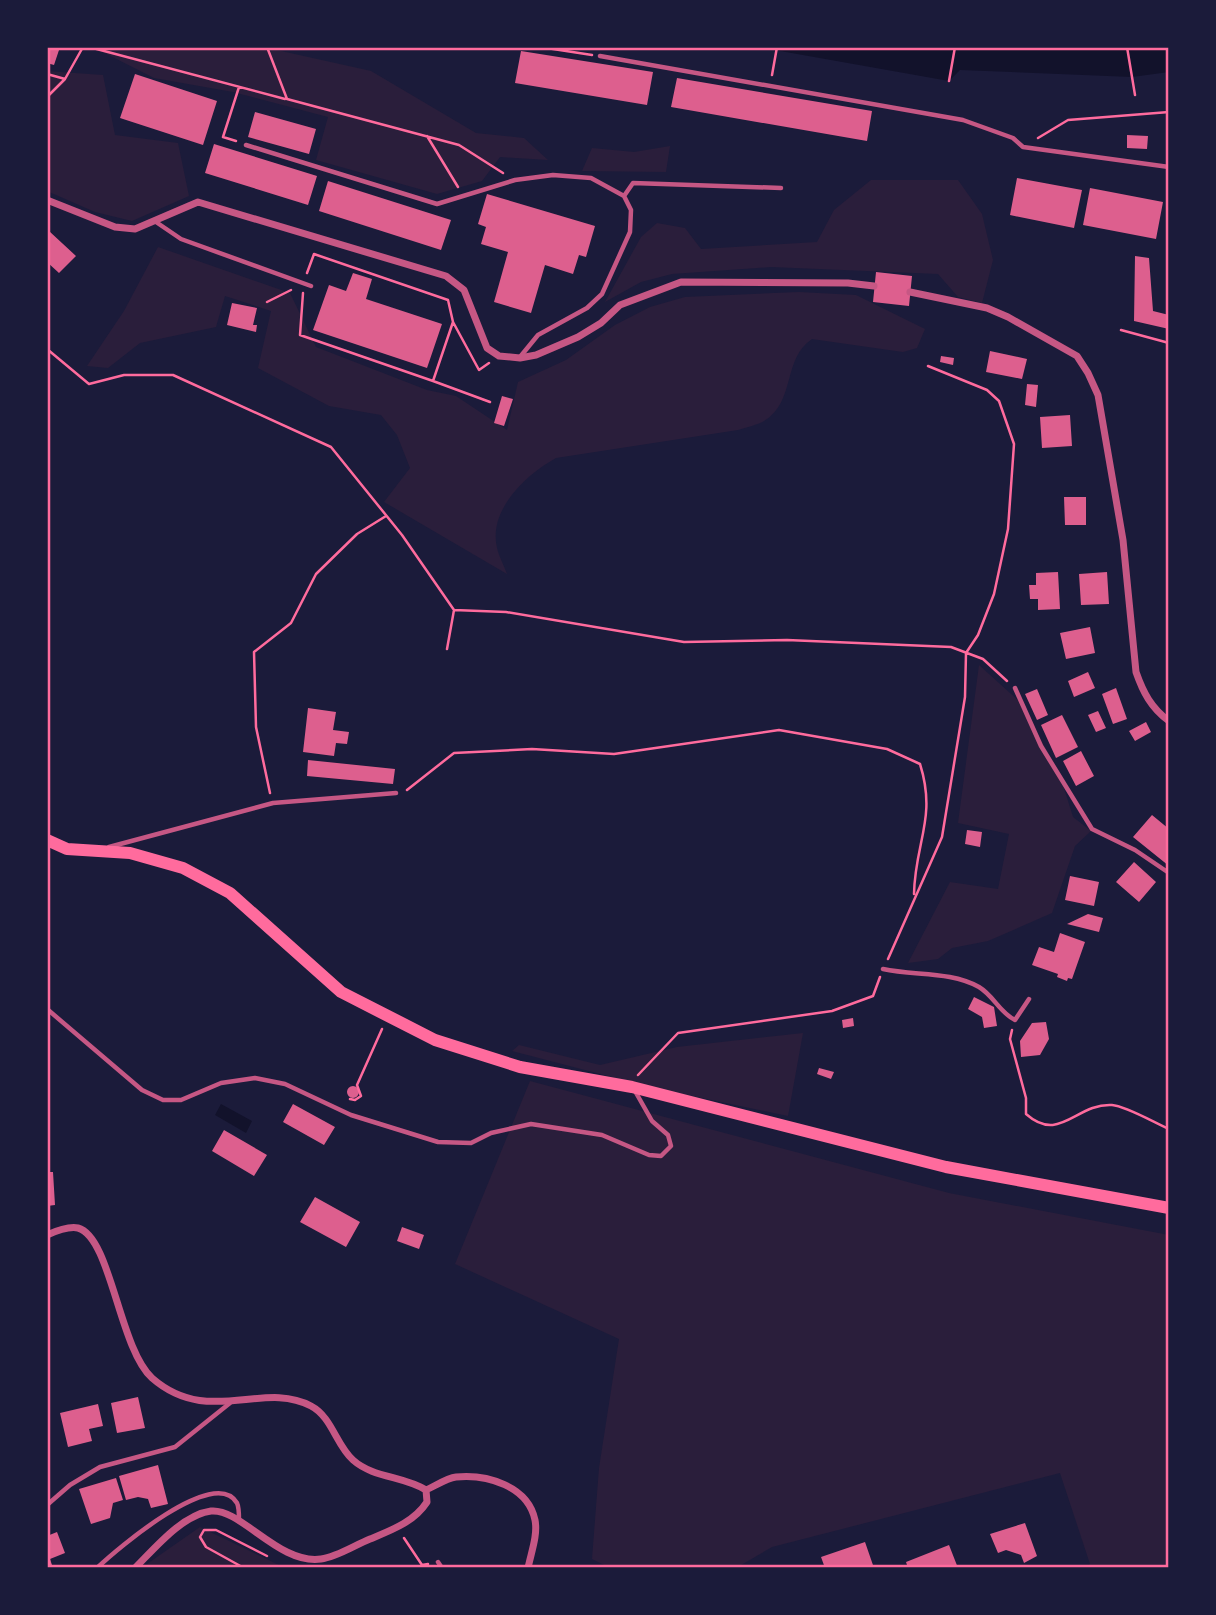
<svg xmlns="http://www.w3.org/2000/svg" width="1216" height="1615" viewBox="0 0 1216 1615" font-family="'Nunito Sans',sans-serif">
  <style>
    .green { fill: #2a1e3b }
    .water { fill: #12122b }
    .building { fill: #dd5f8e }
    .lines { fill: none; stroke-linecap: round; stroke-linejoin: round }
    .path { stroke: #ff6b9d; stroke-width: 2.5 }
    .service { stroke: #c65784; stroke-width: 4.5 }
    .minor { stroke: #c65784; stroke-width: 7 }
    .secondary { stroke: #ff6b9d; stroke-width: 12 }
    .neatline { fill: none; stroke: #ff6b9d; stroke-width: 2.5 }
  </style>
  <rect width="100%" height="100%" fill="#1b1b3a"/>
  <path class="green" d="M93,47H263L371,71L476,133L524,138L548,160L500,157L482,181L437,194L316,160L328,117L233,92L154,78Z
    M47,71L103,75L115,135L178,143L189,196L132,221L95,212L47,191Z
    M670,146L666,172L582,171L592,148L634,152Z
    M871,180H958L982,214L993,260L982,303L958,297L938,274L771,267L672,274L641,282L605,302L641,237L657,223L685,228L701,249L817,242L834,210Z
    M158,247L290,293L316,347L427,390L456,396L507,430L518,382L566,360L615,325L650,307L685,297L799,292L856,295L925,329L917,348L903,352L812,339C782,359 796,402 764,421C757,425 747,427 738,430L556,458C527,474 488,509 497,548C499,557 504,565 507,574L384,502L410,468L397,435L381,415L329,406L258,368L271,311L225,296L216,327L140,343L108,368L87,366L124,311Z
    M979,665L1020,702L1059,772L1073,817L1091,831L1075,846L1052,913L988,941L952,948L938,959L908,963L950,882L998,889L1009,834L958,823Z
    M803,1033L788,1116L654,1088L512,1051L519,1045L600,1065L677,1047Z
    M530,1081L949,1193L1169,1235V1568H1085L1090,1564L1060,1473L772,1547L736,1568H610L592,1559L599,1468L619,1339L455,1264Z
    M200,1527L285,1568H149L147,1564Z"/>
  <path class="water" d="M758,47H1169V72L1132,77L960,70L949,81Z
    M221,1104L252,1121L246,1133L215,1115Z"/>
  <path class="building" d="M47,47H60L54,65L47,63Z
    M521,51L653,72L647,105L515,83Z
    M135,74L217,101L203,145L120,118Z
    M677,78L872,111L867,141L671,107Z
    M255,112L316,129L309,154L248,137Z
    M1127,135L1148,136L1147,149L1127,148Z
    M214,144L317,176L308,205L205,173Z
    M1017,178L1082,190L1074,228L1010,215Z
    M328,181L451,220L441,250L319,211Z
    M1090,188L1163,202L1156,239L1083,225Z
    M487,194L595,226L586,257L579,255L573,274L545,265L531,313L494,302L508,252L481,244L486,227L478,224Z
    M49,231L76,256L59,273L47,262Z
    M1135,256L1149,258L1153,311L1169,315V329L1134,321Z
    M876,272L912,276L909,306L873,302Z
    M353,273L372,279L366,299L442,324L427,368L313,330L329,285L346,291Z
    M232,303L257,308L253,325H257L256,332L227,325Z
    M990,351L1027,359L1022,379L986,372Z
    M941,356L954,358L953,365L940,362Z
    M1027,384L1038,385L1036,407L1025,405Z
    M502,396L513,399L504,426L494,423Z
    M1070,415L1072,446L1042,448L1040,417Z
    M1064,497H1086V525H1065Z
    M1058,572L1060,609L1038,610V599H1030L1029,585H1036V573Z
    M1107,572L1109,604L1081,605L1079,574Z
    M1090,627L1095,653L1066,659L1060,633Z
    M1088,672L1095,688L1074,697L1068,681Z
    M1116,688L1127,719L1113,724L1102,694Z
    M1037,689L1048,715L1037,720L1025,694Z
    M308,708L336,712L333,730L349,732L347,744L336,743L334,756L303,752Z
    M1098,711L1106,728L1096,732L1088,715Z
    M1062,715L1078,747L1056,758L1041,725Z
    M1146,722L1151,732L1135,741L1129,731Z
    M1081,751L1094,776L1076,786L1063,761Z
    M308,760L395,769L393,784L307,776Z
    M1152,815L1169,829V866L1133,837Z
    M967,830L982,832L980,847L965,844Z
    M1134,862L1156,882L1139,902L1116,882Z
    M1070,876L1099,882L1094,906L1065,900Z
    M1088,914L1103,918L1099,932L1067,924Z
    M1060,933L1085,942L1072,979L1068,978L1067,981L1057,977L1058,974L1032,965L1039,947L1054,952Z
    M974,997L994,1007L997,1026L984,1028L982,1017L968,1009Z
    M853,1018L854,1026L843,1028L842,1020Z
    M1046,1022L1049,1039L1040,1055L1021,1057L1020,1041L1032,1023Z
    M819,1068L834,1072L831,1079L817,1074Z
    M347 1092a6 6 0 1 1 12 0a6 6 0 1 1-12 0Z
    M293,1104L335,1127L324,1145L283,1122Z
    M224,1130L267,1155L254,1176L212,1151Z
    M47,1172H53L55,1205L47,1206Z
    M315,1197L360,1222L346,1247L300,1222Z
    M402,1227L424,1235L419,1249L397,1241Z
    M138,1397L145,1428L117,1433L111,1403Z
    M98,1404L103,1426L89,1429L92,1441L68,1447L60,1413Z
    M158,1465L168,1504L151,1508L148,1499L138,1497L126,1500L119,1476Z
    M116,1478L123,1500L113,1503L110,1518L91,1524L79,1489Z
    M1025,1523L1037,1556L1024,1563L1021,1555L1006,1550L998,1553L990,1534Z
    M57,1532L65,1553L50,1559L53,1568H47V1536Z
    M865,1542L874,1568H825L821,1557Z
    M949,1545L958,1568H908L906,1562Z"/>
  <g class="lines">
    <path class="path" d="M89,47L285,99
      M267,47L287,99L459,145L503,173
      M540,47L592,55
      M1127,47L1135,95
      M47,74L65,79
      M772,75L777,47
      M949,81L955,47
      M47,97L65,79L83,47
      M427,136L458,187
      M1038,138L1068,120L1169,112
      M236,141L223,137L239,87
      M307,273L314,254L448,300L453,322L479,370L489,363
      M303,293L300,335L433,381L453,322
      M267,302L291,290
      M1121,330L1169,343
      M47,349L89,384L124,375H173L331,447L402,535L454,610L447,649
      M433,381L490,402
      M454,610L506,612L684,642L787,640L951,647L983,659L1007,681
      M407,790L454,753L532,749L614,754L779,730L887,749L920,764C937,818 915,842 914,894
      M270,793L256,727L254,652L291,623L316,574L357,534L386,516
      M888,959L942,837L965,697L966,653L978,635L994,594L1008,529L1014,444L999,401L987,390L928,366
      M1012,1030L1010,1039L1026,1098V1114C1060,1144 1076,1103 1112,1105C1126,1106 1155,1123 1169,1129
      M638,1075L678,1033L832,1011L873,996L880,977
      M350,1099L355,1100L361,1096L357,1085L382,1029
      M404,1538L422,1565L428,1564
      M172,1568H180
      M244,1568L206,1547L200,1537L204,1530H216L267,1556"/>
    <path class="service" d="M600,56L963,120L1013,138L1023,147L1169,167
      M246,145L437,204L515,180L553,175L591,178L624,196L631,210L630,232L602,294L587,308L538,335L520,357
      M624,196L633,183L781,188
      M156,222L181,239L311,286
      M1015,688L1041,746L1092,829L1135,850L1169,873
      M109,847L273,803L396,793
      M883,969C915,976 950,971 979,987C994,996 999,1012 1015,1020L1029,999
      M47,1009L142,1090L163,1100H181L221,1083L255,1078L285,1084L351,1115L438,1142L471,1143L491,1133L531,1124L602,1135L649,1155L661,1156L671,1146L668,1135L652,1121L635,1091
      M47,1505L70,1485L100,1467L175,1447L230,1403
      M438,1562L442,1568
      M97,1568C117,1549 215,1465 237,1503C239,1507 239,1515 239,1520"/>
    <path class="minor" d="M47,200L115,227L135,229L198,202L446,276L464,290L487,348L499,356L520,358L536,355L578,337L601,323L620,305L681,282L848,283L874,286
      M910,292L987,308L1008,317L1077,356L1088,373L1098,395L1123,540L1136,672C1143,692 1151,708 1169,721
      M47,1235C56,1231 68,1226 78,1228C111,1237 119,1348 152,1378C208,1427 263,1380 311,1406C332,1417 336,1445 353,1460C373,1478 404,1476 426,1490L427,1502C414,1522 392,1530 370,1539C355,1545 337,1557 321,1559C279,1565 241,1508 211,1511C182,1515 155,1548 135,1568
      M426,1490C435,1486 447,1478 456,1477C487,1474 528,1486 535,1520C538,1535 531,1553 528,1568"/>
    <path class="secondary" d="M47,840L67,849L130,853L183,868L230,893L341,992L435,1040L520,1067L632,1087L946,1167L1169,1208"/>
  </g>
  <rect width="1216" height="1615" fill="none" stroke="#1b1b3a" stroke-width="98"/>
  <rect x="49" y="49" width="1118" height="1517" class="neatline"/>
</svg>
